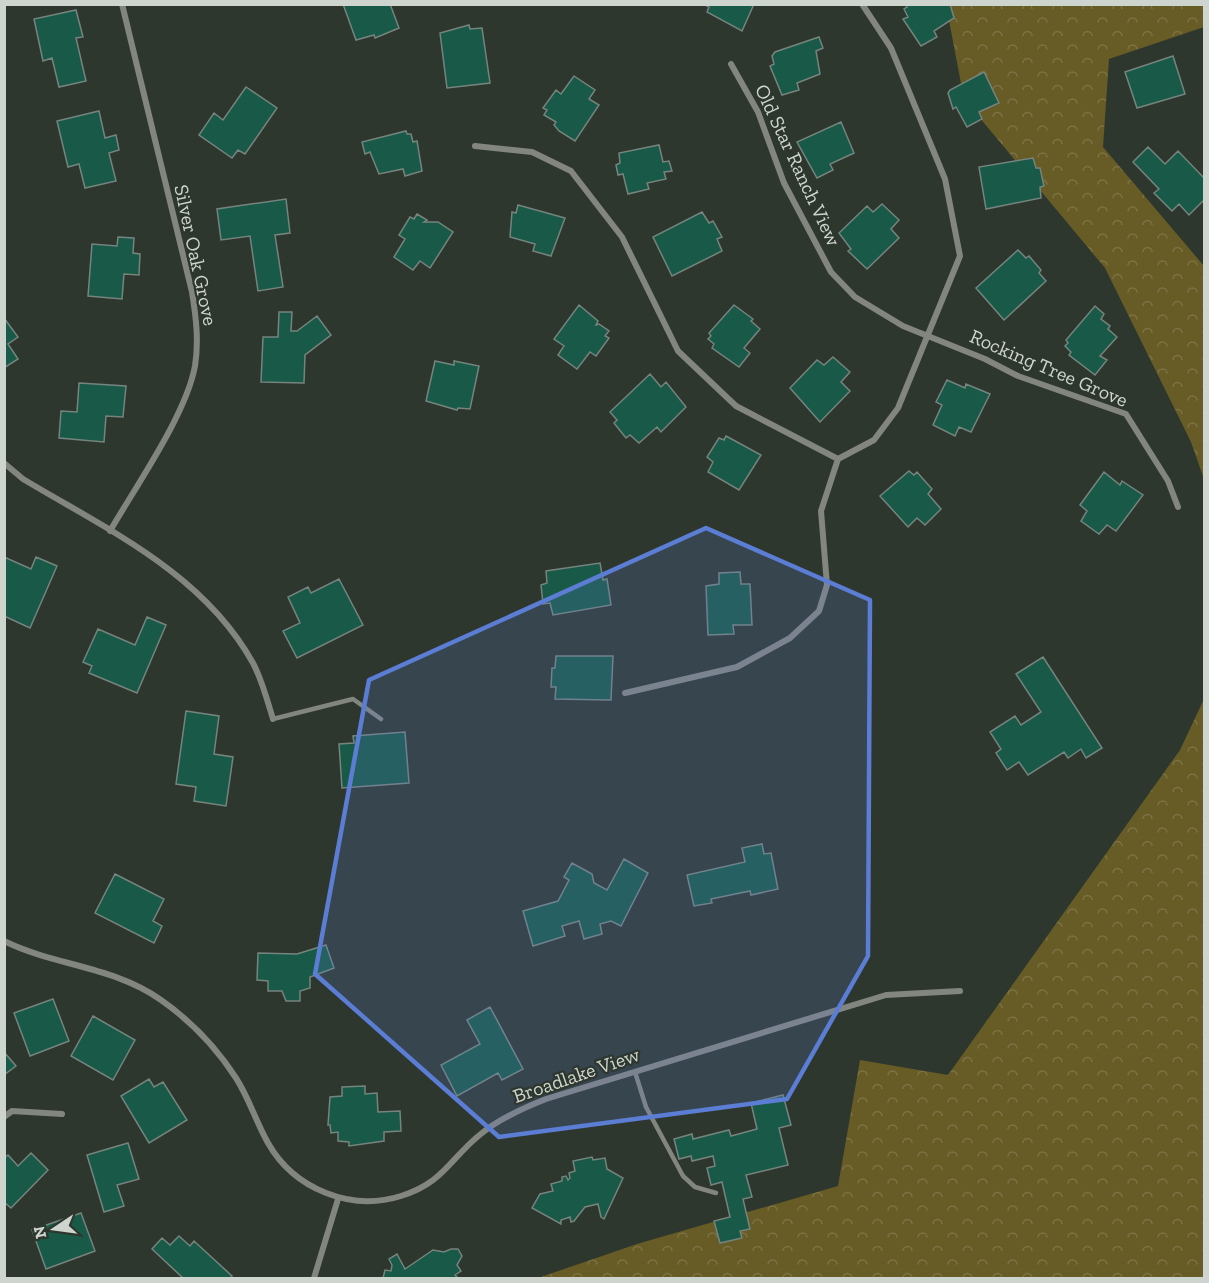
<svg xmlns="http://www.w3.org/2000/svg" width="1209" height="1283" viewBox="0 0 1209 1283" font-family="'Zilla Slab',serif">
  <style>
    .forest { fill: url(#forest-crowns) }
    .building { fill: #195947; stroke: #75847e; stroke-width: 1.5 }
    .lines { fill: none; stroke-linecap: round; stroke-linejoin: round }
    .service { stroke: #83857f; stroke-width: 4.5 }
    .minor { stroke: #83857f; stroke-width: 6 }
    .marked { fill: #5b7dd4; fill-opacity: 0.2; stroke: #5b7dd4; stroke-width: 4.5; stroke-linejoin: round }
    .labels { text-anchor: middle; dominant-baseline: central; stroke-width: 4.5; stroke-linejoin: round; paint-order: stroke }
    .street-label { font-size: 20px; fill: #ced4ce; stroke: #2e372e }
  </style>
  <defs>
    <pattern id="forest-crowns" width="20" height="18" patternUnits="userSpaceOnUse" patternTransform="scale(1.5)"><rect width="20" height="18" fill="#675b26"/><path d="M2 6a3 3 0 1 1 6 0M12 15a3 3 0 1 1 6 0" fill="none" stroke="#7c7244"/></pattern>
  </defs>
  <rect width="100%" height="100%" fill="#2e372e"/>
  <path class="forest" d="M946,5H1204V27L1109,59L1103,147L1204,266V479L1191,442L1105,268L964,99Z
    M1204,699V1278H538L637,1244L838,1186L860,1060L948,1075L1180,750Z"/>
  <path class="building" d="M343,4H390L399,28L375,38L374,35L356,40Z
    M754,4L742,31L707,12L709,7L705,5Z
    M950,4L954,18L934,31L937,37L921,46L903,19L908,17L904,9L907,7L906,5Z
    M76,10L83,37L76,38L86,81L59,87L52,58L43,61L34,19Z
    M469,25L470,29L482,28L490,83L447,88L440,33Z
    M819,37L823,48L816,51L820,74L797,83L799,90L782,95L770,66L774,64L772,56L775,52Z
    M1173,56L1185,94L1137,108L1125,72Z
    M984,72L999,103L979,112L982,119L967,127L956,107L953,109L948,93L950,90Z
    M574,76L595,90L589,99L599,105L575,141L559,131L554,125L556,122L544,115L547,110L543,108L556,90L561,94Z
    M246,87L277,108L245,154L238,150L232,158L199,135L214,113L223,120Z
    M99,111L105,138L116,135L119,150L109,153L116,181L85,188L79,164L68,167L57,121Z
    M841,122L854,153L830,164L833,170L817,178L797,142Z
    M406,131L407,134H411L413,142L417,141L422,171L405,176L403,169L379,174L370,152L365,154L362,142Z
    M659,145L663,162L669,161L672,171L664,172L666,179L647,183L649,189L628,194L623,174L618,175L616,165L620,163L619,153Z
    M1148,147L1165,164L1178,151L1204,178V200L1189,215L1179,204L1172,211L1154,193L1159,189L1133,162Z
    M1033,158L1036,168H1040L1044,186L1040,187L1041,198L986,209L979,167Z
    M286,199L290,233L275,235L283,287L258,291L250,236L221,240L217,209Z
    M882,204L899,220L891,229L899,238L867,269L848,251L851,249L839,233L867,206L873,212Z
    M518,205L565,218L551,256L533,251L535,244L510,237L512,212L516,213Z
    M702,212L709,223L713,221L722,237L717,239L722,251L672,276L653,237Z
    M417,214L427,220L424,222H438L453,232L430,268L420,261L413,270L394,257L405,239L399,235L410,217L414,219Z
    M118,237L134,238L133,253L140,254L139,275L124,274L122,299L88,296L92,244L117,246Z
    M1018,250L1026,258L1029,256L1041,270L1039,273L1046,281L1004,320L976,288Z
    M579,305L598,321L596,325L599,324L609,331L605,336L609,338L596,356L590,352L577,369L558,355L564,346L554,339Z
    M734,305L753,319L751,321L760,329L744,348L750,353L739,367L712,348L714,344L708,339L711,336L709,333Z
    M1095,306L1104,314L1101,319L1110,326L1108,329L1117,337L1100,356L1107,360L1095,375L1069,355L1071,352L1065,346L1068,343L1066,340Z
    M279,312H292L291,331H297L317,316L331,335L305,355L304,383L261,382L263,337H278Z
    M4,318L18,337L8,344L18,359L4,368Z
    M833,357L850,372L841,382L850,391L820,422L790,388L817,360L824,365Z
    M435,361L454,365V361L479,366L470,409L458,408L457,410L426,401Z
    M650,374L661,387L666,382L686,407L661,432L657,427L639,443L630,435L626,438L614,423L617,420L610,412Z
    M947,380L965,388L966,384L990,394L971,432L959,427L955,436L933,425L942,405L936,402Z
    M79,383L126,386L123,417L106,416L104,442L59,438L61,411L77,412Z
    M726,436L761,455L739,490L708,472L713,462L707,457L719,438L724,440Z
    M909,471L914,475L917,472L932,489L928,494L941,509L925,525L917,518L908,527L880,496Z
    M1104,472L1120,485L1122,481L1143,495L1116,531L1107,525L1099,534L1081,521L1087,511L1080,505Z
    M4,557L31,569L36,557L57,566L30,628L4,616Z
    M600,563L603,580L607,579L611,605L553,615L550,603L543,604L541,585L547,583L546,571Z
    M740,572L741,584H750L752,625H733L734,634L708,635L706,586L719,584V573Z
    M339,579L363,625L297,658L283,631L300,623L288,597L308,587L311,593Z
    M147,617L166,625L137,693L89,673L92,666L83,662L98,629L135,645Z
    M556,656H613L611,700L555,699L556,687H551L552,668H555Z
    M1043,657L1102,748L1086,758L1081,749L1068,758L1064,752L1028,775L1019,762L1007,770L996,753L1001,749L990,732L1015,716L1021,725L1041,712L1016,674Z
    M186,711L219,716L214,754L233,757L226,806L194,801L196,787L176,784Z
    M405,732L409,783L342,788L339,744L354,743L353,736Z
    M762,844L764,854L771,853L778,889L751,895L750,891L711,899L712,903L694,906L687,875L745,862L742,848Z
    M624,859L648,873L621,926L611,921L600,924L602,934L584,939L579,921L562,926L565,936L533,946L523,911L558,901L569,880L564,877L572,863L592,874L594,883L607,890Z
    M115,874L164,899L153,921L162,926L154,943L95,913Z
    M326,945L334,968L310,977V988L300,991V1001H286L282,991H268V981L257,980L258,953L297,954Z
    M53,999L69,1041L30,1056L14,1013Z
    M490,1007L523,1069L502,1080L498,1073L457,1096L441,1065L480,1044L467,1020Z
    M93,1016L135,1040L113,1080L71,1056Z
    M4,1052L16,1066L4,1075Z
    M149,1079L154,1087L163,1082L187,1120L149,1143L121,1096Z
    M365,1086V1094L377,1093L378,1112L400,1111L401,1131L384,1132V1141L349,1146V1142L338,1141V1132L331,1133L330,1125H328L330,1097L342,1096V1087Z
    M783,1095L791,1125L779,1128L788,1165L746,1175L752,1197L743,1199L750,1229L740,1231L742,1238L720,1243L714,1221L730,1217L722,1182L711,1185L707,1168L715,1166L713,1156L692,1161L691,1156L679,1159L674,1139L692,1134L693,1139L729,1130L731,1136L757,1129L751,1103Z
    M128,1143L139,1179L117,1185L124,1206L104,1212L87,1155Z
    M31,1153L48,1170L11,1208L4,1202V1158L8,1155L18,1166Z
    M592,1157L593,1160L605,1158L607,1169L623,1178L604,1219L601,1217L598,1204L585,1207L574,1221L571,1222L570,1217L561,1220V1224L532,1208L540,1194L553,1191L551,1184L562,1181V1177L566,1176L568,1180L570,1178L569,1173L575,1171L573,1161Z
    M81,1213L95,1251L46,1269L32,1230Z
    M179,1236L190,1246L194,1241L232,1276L230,1278H183L152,1249L162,1238L170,1245Z
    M451,1249H458L462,1256L457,1265L461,1271L455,1275L458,1278H383L385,1270L391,1271L392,1265L389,1259L397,1254L405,1269L433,1250L444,1252Z"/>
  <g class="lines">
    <path class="service" d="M273,719L353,699L381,719
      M635,1072L646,1107L683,1176L695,1187L716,1193"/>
    <path class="minor" d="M731,64L758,112L784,183L831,272L855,297L903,326L985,359L1018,376L1126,414L1168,481L1178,507
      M475,146L532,152L571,171L622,237L678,351L736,406L838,459L874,440L898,408L960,256L945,179L891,48L862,4
      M4,463L23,479C108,530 203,573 253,663C262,680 267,700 273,719
      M110,531C136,486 186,415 195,366C199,341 196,317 192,292L122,4
      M625,693L737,667L790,638L819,611L827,585L821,511L838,459
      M4,941C55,966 113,966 161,1000C191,1021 216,1047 236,1078C249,1098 256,1122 268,1143C294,1189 351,1212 401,1196C444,1183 450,1158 482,1133C501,1118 523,1108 546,1099L886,995L960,991
      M4,1117L12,1111L62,1114
      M314,1278L338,1199"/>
  </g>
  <path class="marked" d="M706,528L870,600L868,956L787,1099L499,1137L315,974L369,680Z"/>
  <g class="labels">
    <g class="street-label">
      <text transform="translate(798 165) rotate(65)">Old Star Ranch View</text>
      <text transform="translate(196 255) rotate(78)">Silver Oak Grove</text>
      <text transform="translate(1049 368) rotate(23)">Rocking Tree Grove</text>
      <text transform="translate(576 1075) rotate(-19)">Broadlake View</text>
    </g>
  </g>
  <rect width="1209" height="1283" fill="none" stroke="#ced4ce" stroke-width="12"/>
  <g transform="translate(54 1229) rotate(257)" stroke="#2e372e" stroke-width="4.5" paint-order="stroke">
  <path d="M0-4.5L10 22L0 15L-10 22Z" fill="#ced4ce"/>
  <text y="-9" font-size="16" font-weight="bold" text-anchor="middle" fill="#ced4ce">N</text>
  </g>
</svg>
